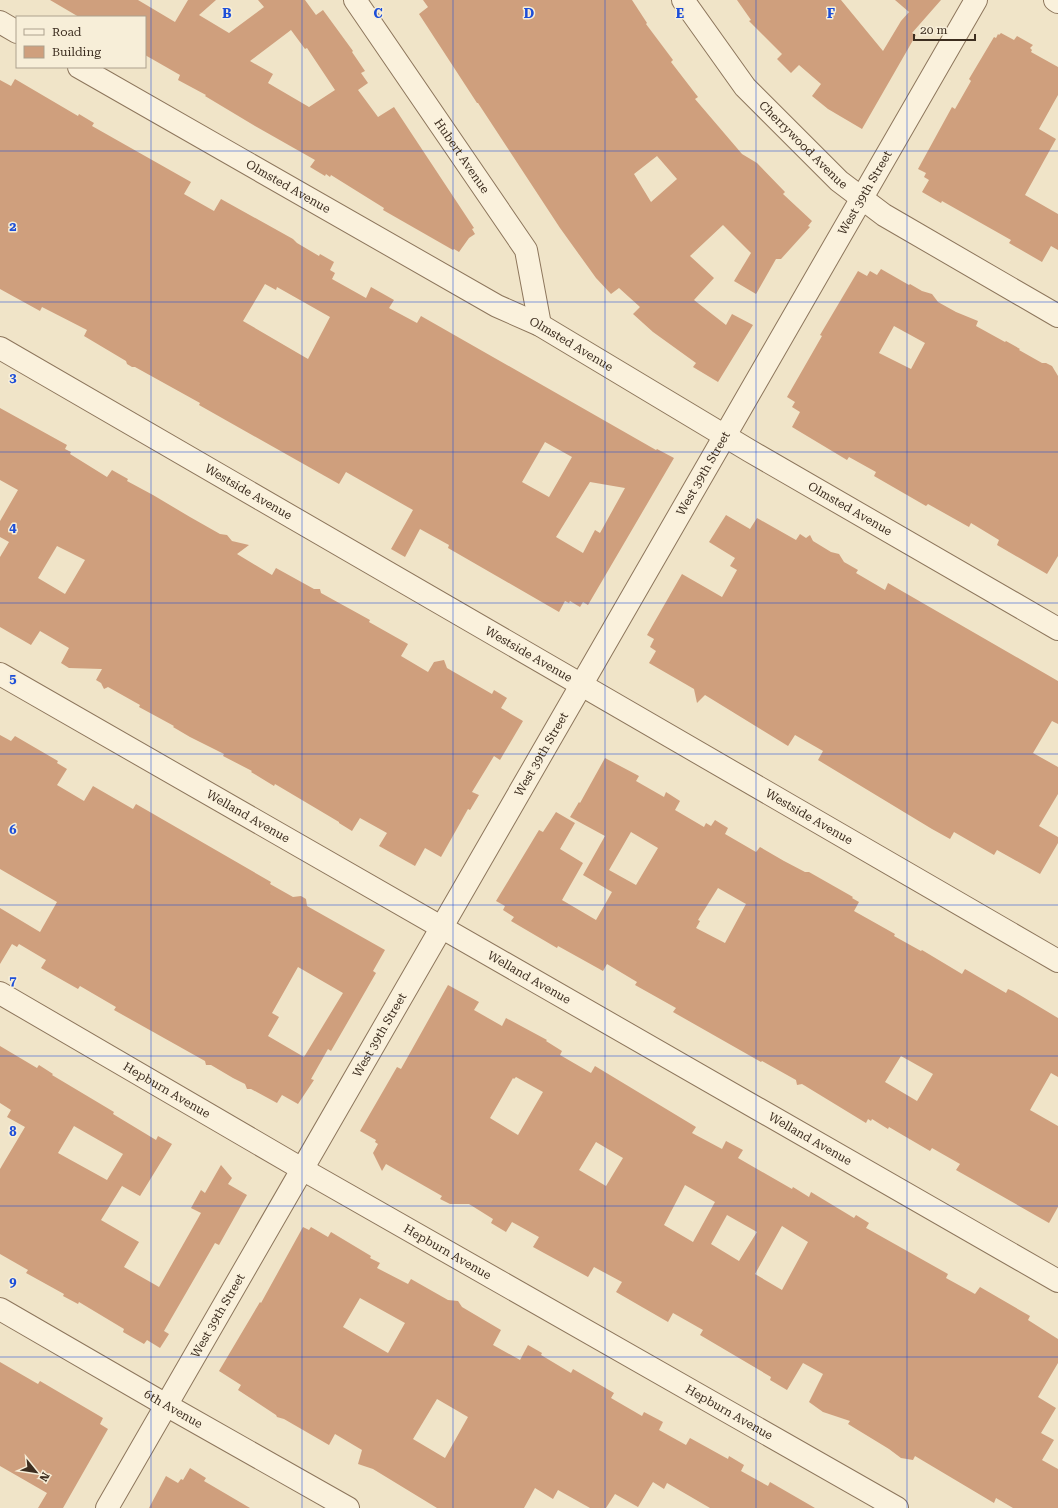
<svg xmlns="http://www.w3.org/2000/svg" width="1058" height="1508" viewBox="0 0 1058 1508" font-family="'Roboto Serif',serif">
  <style>
    .building { fill: #cf9f7d; fill-rule: evenodd }
    .lines { fill: none; stroke-linecap: round; stroke-linejoin: round }
    .minor-casing { stroke: #8d765c; stroke-width: 24 }
    .minor { stroke: #faf1dc; stroke-width: 22 }
    .grid { fill: none; stroke: #1d4ed8; stroke-width: 1; stroke-opacity: 0.55 }
    .labels { text-anchor: middle; dominant-baseline: central; stroke-width: 3; stroke-linejoin: round; paint-order: stroke }
    .street-label { font-size: 12px; fill: #3d2e20; stroke: #f7eed8 }
    .grid-label { font-size: 13px; text-anchor: middle; font-weight: bold; fill: #1d4ed8; stroke: #f7eed8; stroke-width: 3; stroke-linejoin: round; paint-order: stroke }
  </style>
  <rect width="100%" height="100%" fill="#f0e4c8"/>
  <path class="building" d="M50,0H138L175,22L188,0H216L199,15L229,33L264,7L258,0H305L316,15L323,10L353,51L352,52L365,71L361,73L368,83L358,90L378,117L394,107L474,228L472,229L475,234L469,238L459,252L454,249L453,250L383,210L384,208L331,175L330,177L326,174L325,176L310,167L315,160L255,126L205,96L206,95L178,80L180,75L145,55V17H79ZM291,30L305,49L307,48L335,90L309,107L268,83L273,74L250,61Z
    M423,0H632L647,23L646,24L673,60L671,62L698,97L695,99L742,154L757,163L785,192L783,194L812,221L808,226L810,227L781,259H776L756,294L734,281L751,253L723,225L690,256L714,278L694,300L726,325L732,314L753,325L718,382L693,367L696,363L653,332L633,314L640,307L619,288L611,294L596,278L560,228L478,103H477L419,14L428,7ZM657,156L677,179L651,202L634,174Z
    M737,0H841L883,51L901,21L909,12L895,0H941L912,33L916,35L862,129L828,109L812,96L821,84L799,65L791,73L777,59L782,54L749,21L751,20Z
    M1001,33L1014,40L1017,36L1033,45L1030,48L1032,50L1031,52L1058,67V95L1039,129L1056,139L1025,195L1058,214V250L1051,246L1042,262L1009,243L1011,240L942,201L941,203L922,192L929,180L924,177L926,173L918,169L952,107L955,109L971,81L969,79L994,37L996,38L998,34L999,35Z
    M15,79L78,116L79,114L94,123L92,126L191,182L184,194L214,211L221,199L293,239L297,243L319,256L320,254L334,262L330,270L335,273L332,279L366,298L371,287L394,300L389,308L417,323L421,316L656,450L657,449L674,458L588,605L583,602L580,607L570,601L569,603L565,601L559,612L448,548L449,545L420,529L405,557L391,549L413,510L346,472L339,484L199,405L200,403L135,367H132L127,364L126,361L84,336L87,330L42,307L40,311L0,289V80L11,86ZM265,284L276,290L277,287L330,317L308,359L243,321ZM545,442L572,457L549,497L522,482ZM590,482L625,488L600,533L595,530L583,553L556,537Z
    M881,269L909,285L910,284L922,291L932,294L938,302L956,312L978,321L976,326L1005,342L1006,341L1020,349L1019,350L1042,363H1046L1052,366L1058,376V556L1047,574L997,545L999,540L971,523L969,527L928,504L926,506L874,476L876,472L849,457L847,460L792,427L800,412L792,407L795,402L787,397L822,336L820,335L858,271L867,276L870,271L877,275ZM894,326L925,343L911,369L879,353Z
    M0,408L67,445L65,449L71,452L70,454L107,477L112,470L128,479L127,481L153,495L190,517L220,534L227,535L232,541L249,545L237,554L272,575L276,568L314,589H320L321,593L370,620L369,622L408,644L401,656L428,672L434,662L444,660L447,668L492,694L494,690L507,698L501,708L523,721L500,760L494,756L472,792L479,795L470,810L468,809L441,857L425,848L415,866L379,846L387,833L360,818L352,831L339,823V822L275,784L274,786L251,772L252,771L223,756L224,754L190,737L173,727L174,726L139,707L140,705L108,687L104,689L101,683L96,680L102,669L69,668L61,663L69,648L40,631L31,645L0,627V557L9,542L0,537V521L18,490L0,480ZM57,546L85,560L65,594L38,578Z
    M726,515L750,529L757,518L796,540L800,534L806,538L810,535L813,541L831,552L839,554L844,562L858,570L856,573L885,590L888,583L1058,681V724L1052,721L1033,753L1058,767V794L1039,826L1058,837V843L1040,874L997,850L994,855L954,832L950,839L932,829L818,760L823,751L795,735L788,746L705,695L697,703L694,689L649,663L656,651L650,647L654,639L647,635L682,574L722,597L737,570L730,566L735,558L709,542Z
    M0,735L11,741L15,736L58,761L57,763L67,769L57,785L84,801L93,786L133,809L136,804L271,882L270,884L293,897L301,896L306,899L307,906L385,950L373,971L376,973L331,1051L328,1049L311,1079L314,1080L298,1104L282,1095L277,1103L251,1089H247L245,1084L233,1078L211,1065H206L205,1061L114,1010L116,1007L80,986L78,989L41,968L46,960L19,944L17,947L12,944L0,964V908L40,932L57,902L0,869ZM298,967L343,993L304,1057L268,1036L279,1017L272,1013Z
    M605,758L639,776L636,781L664,797L666,792L680,801L675,810L704,827L706,823L711,826L715,820L728,828L725,834L756,852L760,847L784,861L805,872H809L853,897L852,898L859,902L854,911L895,934L894,936L921,951L922,950L962,974L965,969L1006,993L1008,989L1013,991L1058,1018V1077L1051,1073L1030,1110L1058,1126V1207L1049,1223L956,1170L960,1164L932,1148L930,1151L889,1127L888,1129L872,1119L871,1121L868,1119L866,1123L802,1084L797,1085L796,1080L762,1061L761,1062L673,1012L676,1008L635,985L637,982L607,964L603,971L558,946L557,948L511,921L514,917L503,910L505,906L496,901L539,830L543,832L556,812L575,823L560,849L583,863L562,900L596,920L612,892L583,875L605,836L570,817L579,802L580,803ZM631,832L658,848L636,885L609,870ZM718,888L746,904L725,943L696,928L700,921L698,920ZM901,1056L933,1074L917,1101L885,1082Z
    M448,985L479,1002L474,1010L502,1026L506,1018L547,1040L546,1041L562,1051L560,1055L591,1073L595,1066L696,1127L692,1133L722,1149L726,1141L743,1150L738,1158L792,1189L793,1187L809,1197L811,1192L854,1218L856,1215L869,1223L866,1228L868,1229L948,1274L946,1278L975,1294L980,1287L1030,1316L1028,1320L1058,1339V1363L1038,1397L1056,1408L1041,1433L1054,1440L1042,1460L1058,1469V1508H1013L996,1498L994,1503L915,1456L913,1460L901,1458L889,1449L848,1424L850,1421L823,1412L809,1402L823,1374L803,1363L787,1390L770,1380L771,1377L700,1335L703,1330L673,1313L668,1322L616,1292L622,1282L594,1267L588,1277L533,1247L539,1237L512,1222L506,1232L491,1223L493,1219L469,1204H450L440,1199L442,1196L386,1164L382,1171L373,1153L378,1144L375,1142L376,1140L360,1131L397,1067L401,1069ZM516,1077L543,1092L518,1135L490,1118L513,1078L514,1079ZM596,1142L623,1158L606,1186L579,1170ZM685,1185L715,1202L693,1242L664,1225ZM727,1215L757,1232L739,1261L711,1244ZM782,1226L808,1242L782,1290L755,1274Z
    M0,1046L37,1068L39,1065L53,1074L52,1075L114,1112L113,1114L156,1140L158,1136L172,1144L140,1196L122,1186L101,1220L139,1242L124,1267L159,1287L201,1213L191,1208L201,1190L205,1193L221,1165L232,1178L228,1184L247,1195L219,1245L215,1243L164,1331L169,1334L160,1348L147,1340L144,1344L123,1332L124,1329L79,1302L78,1304L63,1296L64,1294L26,1273L28,1270L0,1254V1169L25,1127L7,1117L11,1110L0,1103ZM74,1126L123,1154L107,1180L58,1153Z
    M303,1227L309,1230L311,1227L328,1237L331,1232L371,1256L370,1258L380,1263L377,1268L408,1284L411,1279L448,1300L458,1301L462,1307L501,1330L493,1345L520,1360L528,1345L542,1353L541,1355L571,1373L573,1369L614,1393L611,1398L642,1416L644,1412L663,1422L659,1430L686,1445L690,1438L728,1459L729,1456L744,1465L741,1471L768,1486L770,1482L815,1508H710L667,1483L664,1489L653,1482L638,1507L615,1494L606,1508H590L558,1490L553,1499L535,1488L524,1508H437L373,1469L358,1464L362,1450L335,1434L329,1445L284,1419L277,1417L276,1415L238,1390L241,1385L219,1371L260,1302L261,1303ZM360,1298L405,1323L388,1353L343,1327ZM437,1399L468,1417L445,1458L413,1439Z
    M0,1362L38,1384L40,1381L103,1418L100,1424L108,1429L63,1508H38L47,1493L0,1466Z
    M190,1468L206,1478L204,1481L250,1508H149L166,1476L178,1483L181,1479L183,1480Z"/>
  <g class="lines">
    <defs>
      <g id="minor">
        <path id="s1" d="M355,0L526,250L540,325"/>
        <path id="s2" d="M683,0L745,87L839,181L884,215L1058,316"/>
        <path d="M1055,0L1058,2"/>
        <path d="M0,22L17,32"/>
        <path id="s3" d="M79,67L497,306L540,325L750,451L1058,629"/>
        <path id="s4" d="M0,348L1058,961"/>
        <path id="s5" d="M0,674L1058,1281"/>
        <path id="s6" d="M0,993L302,1169L897,1508"/>
        <path id="s7" d="M0,1309L166,1405L348,1508"/>
        <path id="s8" d="M107,1508L976,0"/>
      </g>
    </defs>
    <use href="#minor" class="minor-casing"/>
    <use href="#minor" class="minor"/>
  </g>
  <path class="grid" d="M151,0V1508M302,0V1508M453,0V1508M605,0V1508M756,0V1508M907,0V1508M0,151H1058M0,302H1058M0,452H1058M0,603H1058M0,754H1058M0,905H1058M0,1056H1058M0,1206H1058M0,1357H1058"/>
  <g class="labels">
    <g class="street-label">
      <text stroke="none"><textPath href="#s2" startOffset="189">Cherrywood Avenue</textPath></text>
      <text stroke="none"><textPath href="#s1" startOffset="189">Hubert Avenue</textPath></text>
      <text stroke="none"><textPath href="#s3" startOffset="241">Olmsted Avenue</textPath></text>
      <text stroke="none"><textPath href="#s8" startOffset="1518">West 39th Street</textPath></text>
      <text stroke="none"><textPath href="#s3" startOffset="565">Olmsted Avenue</textPath></text>
      <text stroke="none"><textPath href="#s8" startOffset="1194">West 39th Street</textPath></text>
      <text stroke="none"><textPath href="#s4" startOffset="287">Westside Avenue</textPath></text>
      <text stroke="none"><textPath href="#s3" startOffset="889">Olmsted Avenue</textPath></text>
      <text stroke="none"><textPath href="#s4" startOffset="611">Westside Avenue</textPath></text>
      <text stroke="none"><textPath href="#s8" startOffset="870">West 39th Street</textPath></text>
      <text stroke="none"><textPath href="#s4" startOffset="935">Westside Avenue</textPath></text>
      <text stroke="none"><textPath href="#s5" startOffset="286">Welland Avenue</textPath></text>
      <text stroke="none"><textPath href="#s5" startOffset="610">Welland Avenue</textPath></text>
      <text stroke="none"><textPath href="#s8" startOffset="546">West 39th Street</textPath></text>
      <text stroke="none"><textPath href="#s6" startOffset="193">Hepburn Avenue</textPath></text>
      <text stroke="none"><textPath href="#s5" startOffset="934">Welland Avenue</textPath></text>
      <text stroke="none"><textPath href="#s6" startOffset="517">Hepburn Avenue</textPath></text>
      <text stroke="none"><textPath href="#s8" startOffset="222">West 39th Street</textPath></text>
      <text stroke="none"><textPath href="#s7" startOffset="200">6th Avenue</textPath></text>
      <text stroke="none"><textPath href="#s6" startOffset="841">Hepburn Avenue</textPath></text>
    </g>
  </g>
  <g class="grid-label">
    <text x="227" y="18">B</text>
    <text x="378" y="18">C</text>
    <text x="529" y="18">D</text>
    <text x="680" y="18">E</text>
    <text x="831" y="18">F</text>
    <text x="13" y="231">2</text>
    <text x="13" y="382">3</text>
    <text x="13" y="532">4</text>
    <text x="13" y="683">5</text>
    <text x="13" y="834">6</text>
    <text x="13" y="985">7</text>
    <text x="13" y="1136">8</text>
    <text x="13" y="1286">9</text>
  </g>
  <rect x="16" y="16" width="130" height="52" fill="#f7eed8" stroke="#ada18e"/>
  <rect x="24" y="29" width="20" height="6" fill="#faf1dc" stroke="#ada18e"/>
  <text x="52" y="36" font-size="12" fill="#3d2e20">Road</text>
  <rect x="24" y="46" width="20" height="12" fill="#cf9f7d" stroke="#ada18e"/>
  <text x="52" y="56" font-size="12" fill="#3d2e20">Building</text>
  <g transform="translate(36 1472) rotate(120)" stroke="#f7eed8" stroke-width="3" paint-order="stroke">
  <path d="M0-3L7 15L0 10L-7 15Z" fill="#3d2e20"/>
  <text y="-6" font-size="11" font-weight="bold" text-anchor="middle" fill="#3d2e20">N</text>
  </g>
  <path d="M914 34v6h61v-6" fill="none" stroke="#3d2e20" stroke-width="2"/>
  <text x="920" y="34" font-size="12" fill="#3d2e20" stroke="#f7eed8" stroke-width="3" paint-order="stroke">20 m</text>
</svg>
